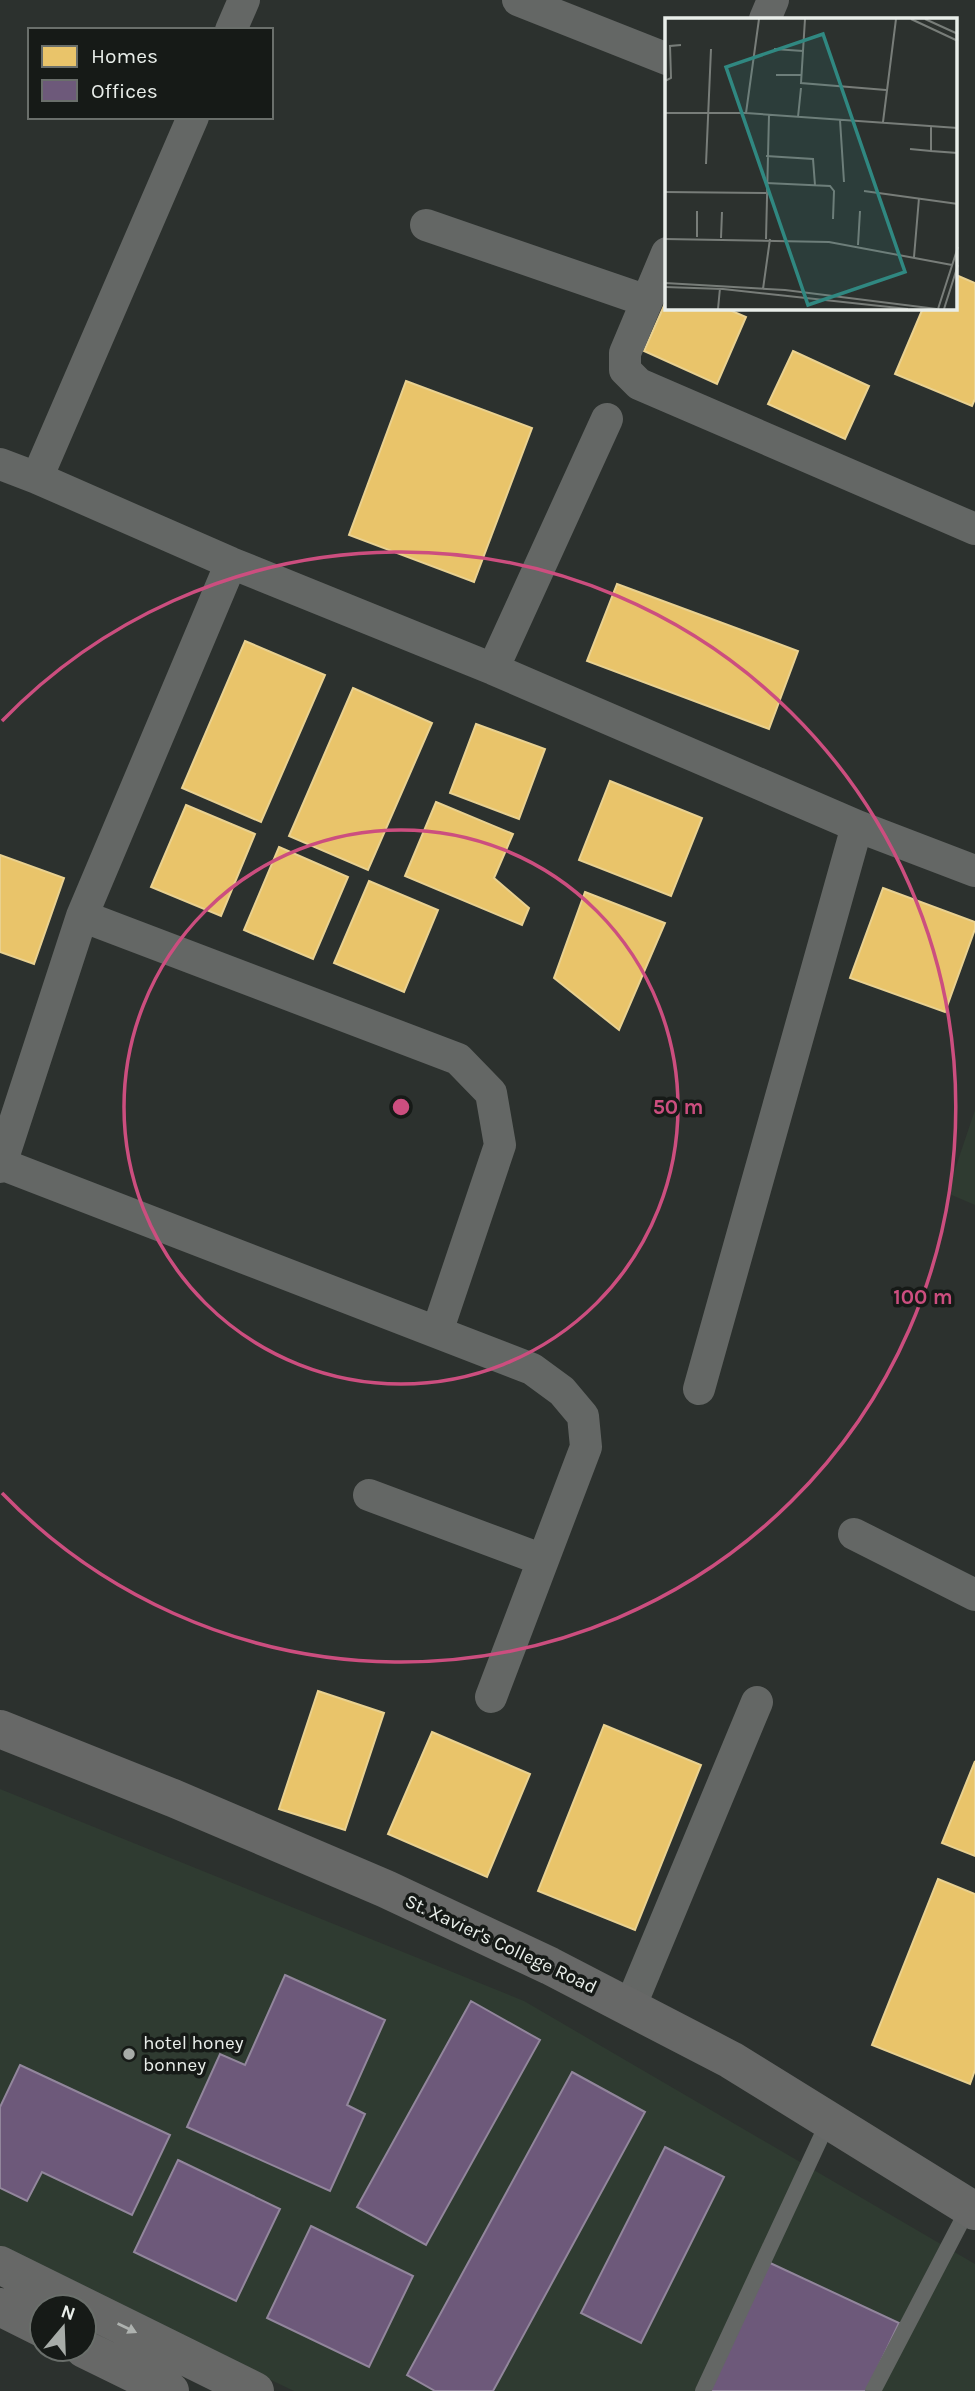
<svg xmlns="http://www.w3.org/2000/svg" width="975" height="2391" viewBox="0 0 975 2391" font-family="Karla,sans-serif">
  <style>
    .built { fill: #2f3b31 }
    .homes { fill: #e9c46a; stroke: #e9d190; stroke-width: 2 }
    .offices { fill: #6d597a; stroke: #92869c; stroke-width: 2 }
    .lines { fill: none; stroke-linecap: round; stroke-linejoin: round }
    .lane { stroke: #646765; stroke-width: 16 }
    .street { stroke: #646765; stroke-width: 32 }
    .secondary { stroke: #676867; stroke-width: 38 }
    .oneway { fill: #aeb2af }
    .ring { fill: none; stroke: #cc4e7f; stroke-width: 3.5 }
    .poi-dot { fill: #a7aca8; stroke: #161a17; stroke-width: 2.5 }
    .labels { text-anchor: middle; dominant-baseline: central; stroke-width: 7; stroke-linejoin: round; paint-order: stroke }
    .street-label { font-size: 19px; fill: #e9eeea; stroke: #161a17 }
    .poi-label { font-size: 19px; fill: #e9eeea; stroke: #161a17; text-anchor: start }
    .inset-road { fill: none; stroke: #787d79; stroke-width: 2 }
    .view { fill: #308881; fill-opacity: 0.15; stroke: #308881; stroke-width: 3.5 }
    .inset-edge { fill: none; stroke: #e9eeea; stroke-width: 3.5 }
    .centre { fill: #cc4e7f; stroke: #161a17; stroke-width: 3.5 }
    .ring-label { font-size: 21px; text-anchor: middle; font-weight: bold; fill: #cc4e7f; stroke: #161a17; stroke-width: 7; stroke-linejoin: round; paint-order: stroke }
  </style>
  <rect width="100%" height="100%" fill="#2c312e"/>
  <path class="built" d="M975,1110V1205L947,1193Z
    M0,1789L524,2001L975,2264V2391H294L0,2252Z"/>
  <path class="homes" d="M956,275L975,283V399L972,406L895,374L923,308H956Z
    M667,299V308H725L746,317L717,384L644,351Z
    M793,351L869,386L845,439L768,404Z
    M406,381L532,428L474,582L349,535Z
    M617,584L798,651L769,729L587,661Z
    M245,641L325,675L261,822L182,788Z
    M353,688L432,723L368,870L289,836Z
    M476,724L545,749L519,819L450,793Z
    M610,781L702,818L671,896L579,860Z
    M436,802L513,834L494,878L529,908L522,925L405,876Z
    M186,805L255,834L221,916L151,887Z
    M279,847L348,877L313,959L244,930Z
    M0,855L64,878L34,964L0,952Z
    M369,881L438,910L404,992L334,963Z
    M883,888L975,922V929L945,1012L850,978Z
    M585,892L665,923L619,1030L554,978Z
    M318,1691L384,1713L345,1830L279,1809Z
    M604,1725L701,1765L635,1930L538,1891Z
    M432,1732L530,1774L487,1877L388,1834Z
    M975,1761V1856L942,1843Z
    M938,1879L975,1894V2070L970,2084L872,2045Z"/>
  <path class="offices" d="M285,1975L385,2020L347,2105L365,2114L330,2191L187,2127L220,2054L245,2065Z
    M471,2001L540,2040L426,2245L357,2207Z
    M20,2065L170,2135L132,2215L42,2172L27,2201L0,2188V2107Z
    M572,2072L645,2112L493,2391H435L407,2375Z
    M665,2147L724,2177L641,2343L581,2313Z
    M178,2160L280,2209L236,2301L134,2252Z
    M311,2226L413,2276L369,2367L267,2318Z
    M768,2262L899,2323L867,2391H708Z"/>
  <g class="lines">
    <path class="lane" d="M703,2391L829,2120
      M873,2391L969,2207"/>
    <path class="street" d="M518,0L667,59
      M765,19L773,0
      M231,30L244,0
      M426,225L647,301
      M667,253L625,353V370L639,384L975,529
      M0,464L37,478L231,563L493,669L857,826L975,871
      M37,478L193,117
      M493,669L607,419
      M82,916L458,1059L491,1093L500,1145L437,1332
      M1,1164L532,1369L562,1391L583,1416L586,1447L491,1697
      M0,1167L82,916L231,563
      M699,1389L857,826
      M369,1495L543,1560
      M854,1534L975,1595
      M630,2007L757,1702"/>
    <path class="secondary" d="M0,1729L173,1798L386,1889L550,1966L731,2060L975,2211
      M0,2265L255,2391
      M0,2307L42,2328
      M84,2349L170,2391"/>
  </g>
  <defs><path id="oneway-solid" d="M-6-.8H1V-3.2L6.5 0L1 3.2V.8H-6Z" transform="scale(1.75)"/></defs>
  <use class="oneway" href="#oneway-solid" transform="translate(127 2328) rotate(26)"/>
  <g class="ring">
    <circle cx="401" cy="1107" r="277"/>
    <path d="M2 721A555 555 0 1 1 2 1493"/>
  </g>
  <circle class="poi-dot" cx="129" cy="2054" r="7"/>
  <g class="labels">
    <g class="street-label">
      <text transform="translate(501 1944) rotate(25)">St. Xavier's College Road</text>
    </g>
    <g class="poi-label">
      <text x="143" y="2043">hotel honey<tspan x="143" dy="22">bonney</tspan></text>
    </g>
  </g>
  <g transform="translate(665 18)">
    <rect width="292" height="292" fill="#2c312e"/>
    <path class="inset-road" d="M140,1L136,65L221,72M246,1L293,23M260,1L293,16M109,31L138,33M111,57H136M0,63L6,60L5,28L16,27M0,95H81L293,110M81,95L94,1M133,99L136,70M175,102L179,164M218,104L231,1M266,108V133L293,135M245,131L266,133M101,138L148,141L150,167M41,146L46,31M101,165L165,168L169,173L168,201M199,173L293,186M0,174L101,175M32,219V193M56,220L57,194M0,221L164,224L287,247M101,221L104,97M193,227L195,193M249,239L254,180M0,265L120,272L272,291M0,269L58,271L243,291M98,271L105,221M53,291L55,270M273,291L293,229M279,291L293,247"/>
    <path class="view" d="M158,16L240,254L143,287L61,49Z"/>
    <rect width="292" height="292" class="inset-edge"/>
  </g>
  <circle cx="401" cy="1107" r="10" class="centre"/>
  <g class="ring-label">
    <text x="678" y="1114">50 m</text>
    <text x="923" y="1304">100 m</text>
  </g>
  <rect x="28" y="28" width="245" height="91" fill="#161a17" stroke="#6a6f6b" stroke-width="2"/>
  <rect x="42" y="46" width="35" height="21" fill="#e9c46a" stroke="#6a6f6b" stroke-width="2"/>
  <text x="91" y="63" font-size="21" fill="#e9eeea">Homes</text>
  <rect x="42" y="80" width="35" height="21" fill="#6d597a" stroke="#6a6f6b" stroke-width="2"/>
  <text x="91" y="98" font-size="21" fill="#e9eeea">Offices</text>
  <g transform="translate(63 2328) rotate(19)"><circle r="33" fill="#161a17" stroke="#6a6f6b" stroke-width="2"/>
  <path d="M0-5L12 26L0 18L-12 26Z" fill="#a7aca8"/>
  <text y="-10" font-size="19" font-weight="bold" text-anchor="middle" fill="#e9eeea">N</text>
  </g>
</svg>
